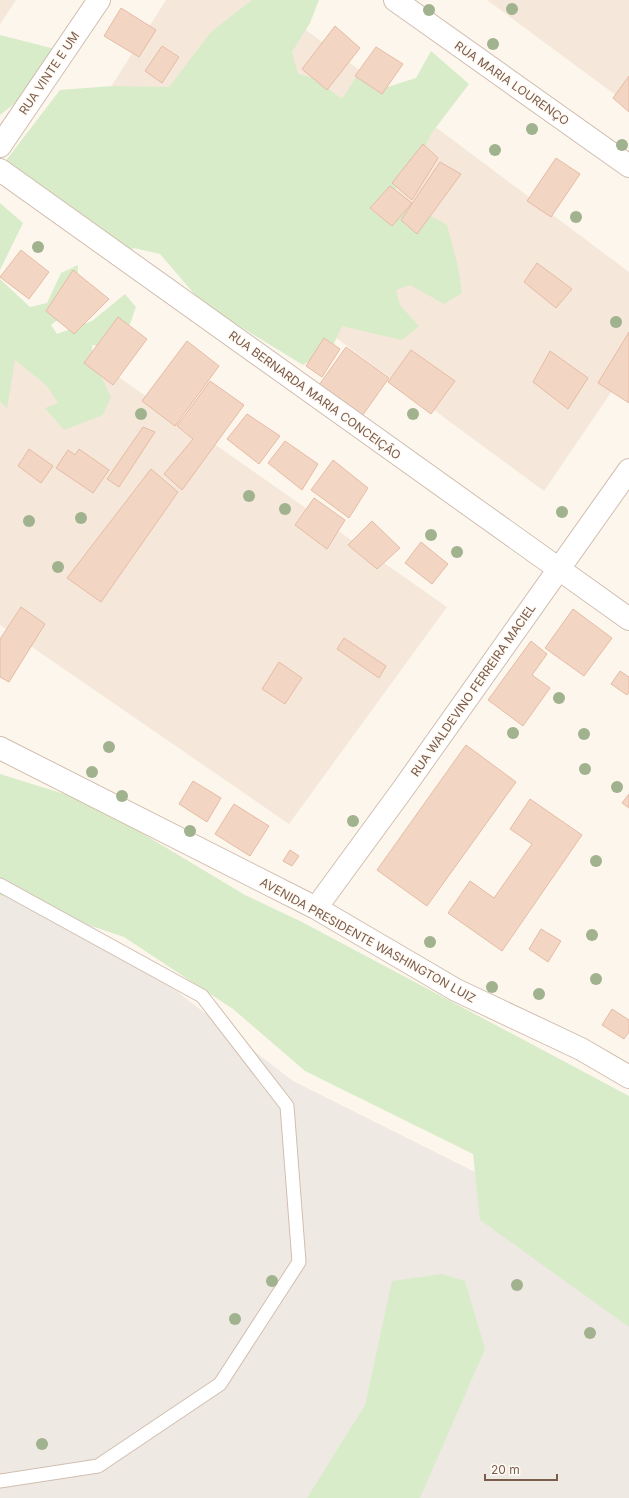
<svg xmlns="http://www.w3.org/2000/svg" width="629" height="1498" viewBox="0 0 629 1498" font-family="Inter,sans-serif">
  <style>
    .residential { fill: #f5e8da }
    .industrial { fill: #efe9e4 }
    .green { fill: #d8ecc9 }
    .building { fill: #f3d5c3; stroke: #e6bba3 }
    .lines { fill: none; stroke-linecap: round; stroke-linejoin: round }
    .lane-casing { stroke: #d1beb0; stroke-width: 15 }
    .street-casing { stroke: #d1beb0; stroke-width: 24 }
    .lane { stroke: #fff; stroke-width: 13 }
    .street { stroke: #fff; stroke-width: 22 }
    .tree { fill: #a0b28e }
    .labels { text-anchor: middle; dominant-baseline: central; stroke-width: 3; stroke-linejoin: round; paint-order: stroke }
    .street-label { font-size: 12px; fill: #7a5c4d; stroke: #fffaf3 }
  </style>
  <rect width="100%" height="100%" fill="#fdf6ec"/>
  <path class="residential" d="M0,0H16L0,24Z
    M166,0H266L629,272V366L544,491L74,145Z
    M487,0H629V105Z
    M0,294L447,607L289,824L0,625Z"/>
  <path class="industrial" d="M0,855L293,1081L629,1249V1498H0Z"/>
  <path class="green" d="M252,0H319L310,23L292,52L298,74L314,78L342,99L360,71L375,91L416,78L431,51L469,84L431,134L417,164L391,194L447,225L458,266L462,293L444,304L410,285L396,290L400,305L419,326L402,340L342,326L333,346L303,365L202,303L160,254L134,248L118,261L4,163L60,90L112,86L169,87L211,32Z
    M0,35L55,49L19,100L0,115Z
    M0,203L23,223L0,270Z
    M78,265L76,306L51,325L57,334L92,321L125,294L136,307L130,324L128,342L115,348L92,345L93,360L111,397L103,415L64,430L45,408L58,403L47,386L15,360L7,409L0,401V279L30,307L47,303L61,273Z
    M0,774L90,802L245,895L302,922L629,1096V1327L480,1220L473,1154L305,1071L233,1009L124,937L0,895Z
    M442,1274L465,1281L485,1349L420,1498H307L365,1405L392,1281Z"/>
  <path class="building" d="M121,8L156,30L139,57L104,36Z
    M335,26L360,48L327,90L302,69Z
    M162,46L179,57L162,83L145,71Z
    M376,47L403,64L382,94L355,76Z
    M629,76V112L613,98Z
    M423,144L438,158L412,200L392,183Z
    M556,158L580,174L551,217L527,201Z
    M440,162L461,174L417,234L401,220Z
    M390,186L412,203L392,226L370,208Z
    M21,250L49,272L29,299L0,277Z
    M537,263L572,289L556,308L524,282Z
    M73,270L109,299L74,334L46,311Z
    M118,317L147,339L113,385L84,363Z
    M629,332V403L598,383Z
    M324,338L340,349L322,377L306,366Z
    M187,341L219,366L175,426L142,401Z
    M346,347L389,378L362,416L319,385Z
    M411,350L455,381L431,414L388,382Z
    M550,351L588,378L568,409L533,382Z
    M210,381L244,405L182,490L164,474L193,439L177,426Z
    M247,414L280,436L259,464L227,439Z
    M143,427L155,432L119,487L107,479Z
    M285,441L318,464L302,490L268,463Z
    M29,449L53,466L41,483L18,466Z
    M79,449L109,470L93,493L56,468L68,450L75,455Z
    M333,460L368,488L349,518L311,490Z
    M151,469L178,492L101,602L67,578Z
    M314,498L345,520L327,549L295,525Z
    M372,521L400,548L377,569L348,545Z
    M421,542L448,564L432,584L405,563Z
    M21,607L45,624L9,682L0,677V639Z
    M573,609L612,638L584,676L545,648Z
    M344,638L386,666L379,678L337,649Z
    M531,641L547,654L532,675L550,688L523,726L488,700Z
    M279,662L302,678L285,704L262,689Z
    M620,671L629,677V692L627,695L611,684Z
    M466,745L516,782L427,906L377,870Z
    M193,781L221,798L207,822L179,804Z
    M629,794V808L622,803Z
    M530,799L582,835L502,951L448,913L470,881L494,898L532,844L510,829Z
    M234,804L269,826L250,856L215,834Z
    M290,850L299,856L292,866L283,861Z
    M541,929L561,941L548,962L529,949Z
    M612,1009L629,1020V1032L624,1039L602,1025Z"/>
  <g class="lines">
    <defs>
      <path id="lane" d="M0,885L202,996L287,1106L299,1262L220,1384L98,1466L0,1481"/>
      <path id="street" d="M395,0L629,166
        M0,146L99,0
        M0,170L629,619
        M0,748L316,908L456,990L581,1049L629,1077
        M316,908L403,789L629,470"/>
    </defs>
    <use href="#lane" class="lane-casing"/>
    <use href="#street" class="street-casing"/>
    <use href="#lane" class="lane"/>
    <use href="#street" class="street"/>
  </g>
  <g class="tree">
    <circle cx="512" cy="9" r="6"/>
    <circle cx="429" cy="10" r="6"/>
    <circle cx="493" cy="44" r="6"/>
    <circle cx="532" cy="129" r="6"/>
    <circle cx="622" cy="145" r="6"/>
    <circle cx="495" cy="150" r="6"/>
    <circle cx="576" cy="217" r="6"/>
    <circle cx="38" cy="247" r="6"/>
    <circle cx="616" cy="322" r="6"/>
    <circle cx="141" cy="414" r="6"/>
    <circle cx="413" cy="414" r="6"/>
    <circle cx="249" cy="496" r="6"/>
    <circle cx="285" cy="509" r="6"/>
    <circle cx="562" cy="512" r="6"/>
    <circle cx="81" cy="518" r="6"/>
    <circle cx="29" cy="521" r="6"/>
    <circle cx="431" cy="535" r="6"/>
    <circle cx="457" cy="552" r="6"/>
    <circle cx="58" cy="567" r="6"/>
    <circle cx="559" cy="698" r="6"/>
    <circle cx="513" cy="733" r="6"/>
    <circle cx="584" cy="734" r="6"/>
    <circle cx="109" cy="747" r="6"/>
    <circle cx="585" cy="769" r="6"/>
    <circle cx="92" cy="772" r="6"/>
    <circle cx="617" cy="787" r="6"/>
    <circle cx="122" cy="796" r="6"/>
    <circle cx="353" cy="821" r="6"/>
    <circle cx="190" cy="831" r="6"/>
    <circle cx="596" cy="861" r="6"/>
    <circle cx="592" cy="935" r="6"/>
    <circle cx="430" cy="942" r="6"/>
    <circle cx="596" cy="979" r="6"/>
    <circle cx="492" cy="987" r="6"/>
    <circle cx="539" cy="994" r="6"/>
    <circle cx="272" cy="1281" r="6"/>
    <circle cx="517" cy="1285" r="6"/>
    <circle cx="235" cy="1319" r="6"/>
    <circle cx="590" cy="1333" r="6"/>
    <circle cx="42" cy="1444" r="6"/>
  </g>
  <g class="labels">
    <g class="street-label">
      <text transform="translate(49 73) rotate(-56)">RUA VINTE E UM</text>
      <text transform="translate(512 83) rotate(35)">RUA MARIA LOURENÇO</text>
      <text transform="translate(315 395) rotate(36)">RUA BERNARDA MARIA CONCEIÇÃO</text>
      <text transform="translate(473 690) rotate(-55)">RUA WALDEVINO FERREIRA MACIEL</text>
      <text transform="translate(368 940) rotate(29)">AVENIDA PRESIDENTE WASHINGTON LUIZ</text>
    </g>
  </g>
  <path d="M485 1474v6h72v-6" fill="none" stroke="#7a5c4d" stroke-width="2"/>
  <text x="491" y="1474" font-size="12" fill="#7a5c4d" stroke="#fffaf3" stroke-width="3" paint-order="stroke">20 m</text>
</svg>
